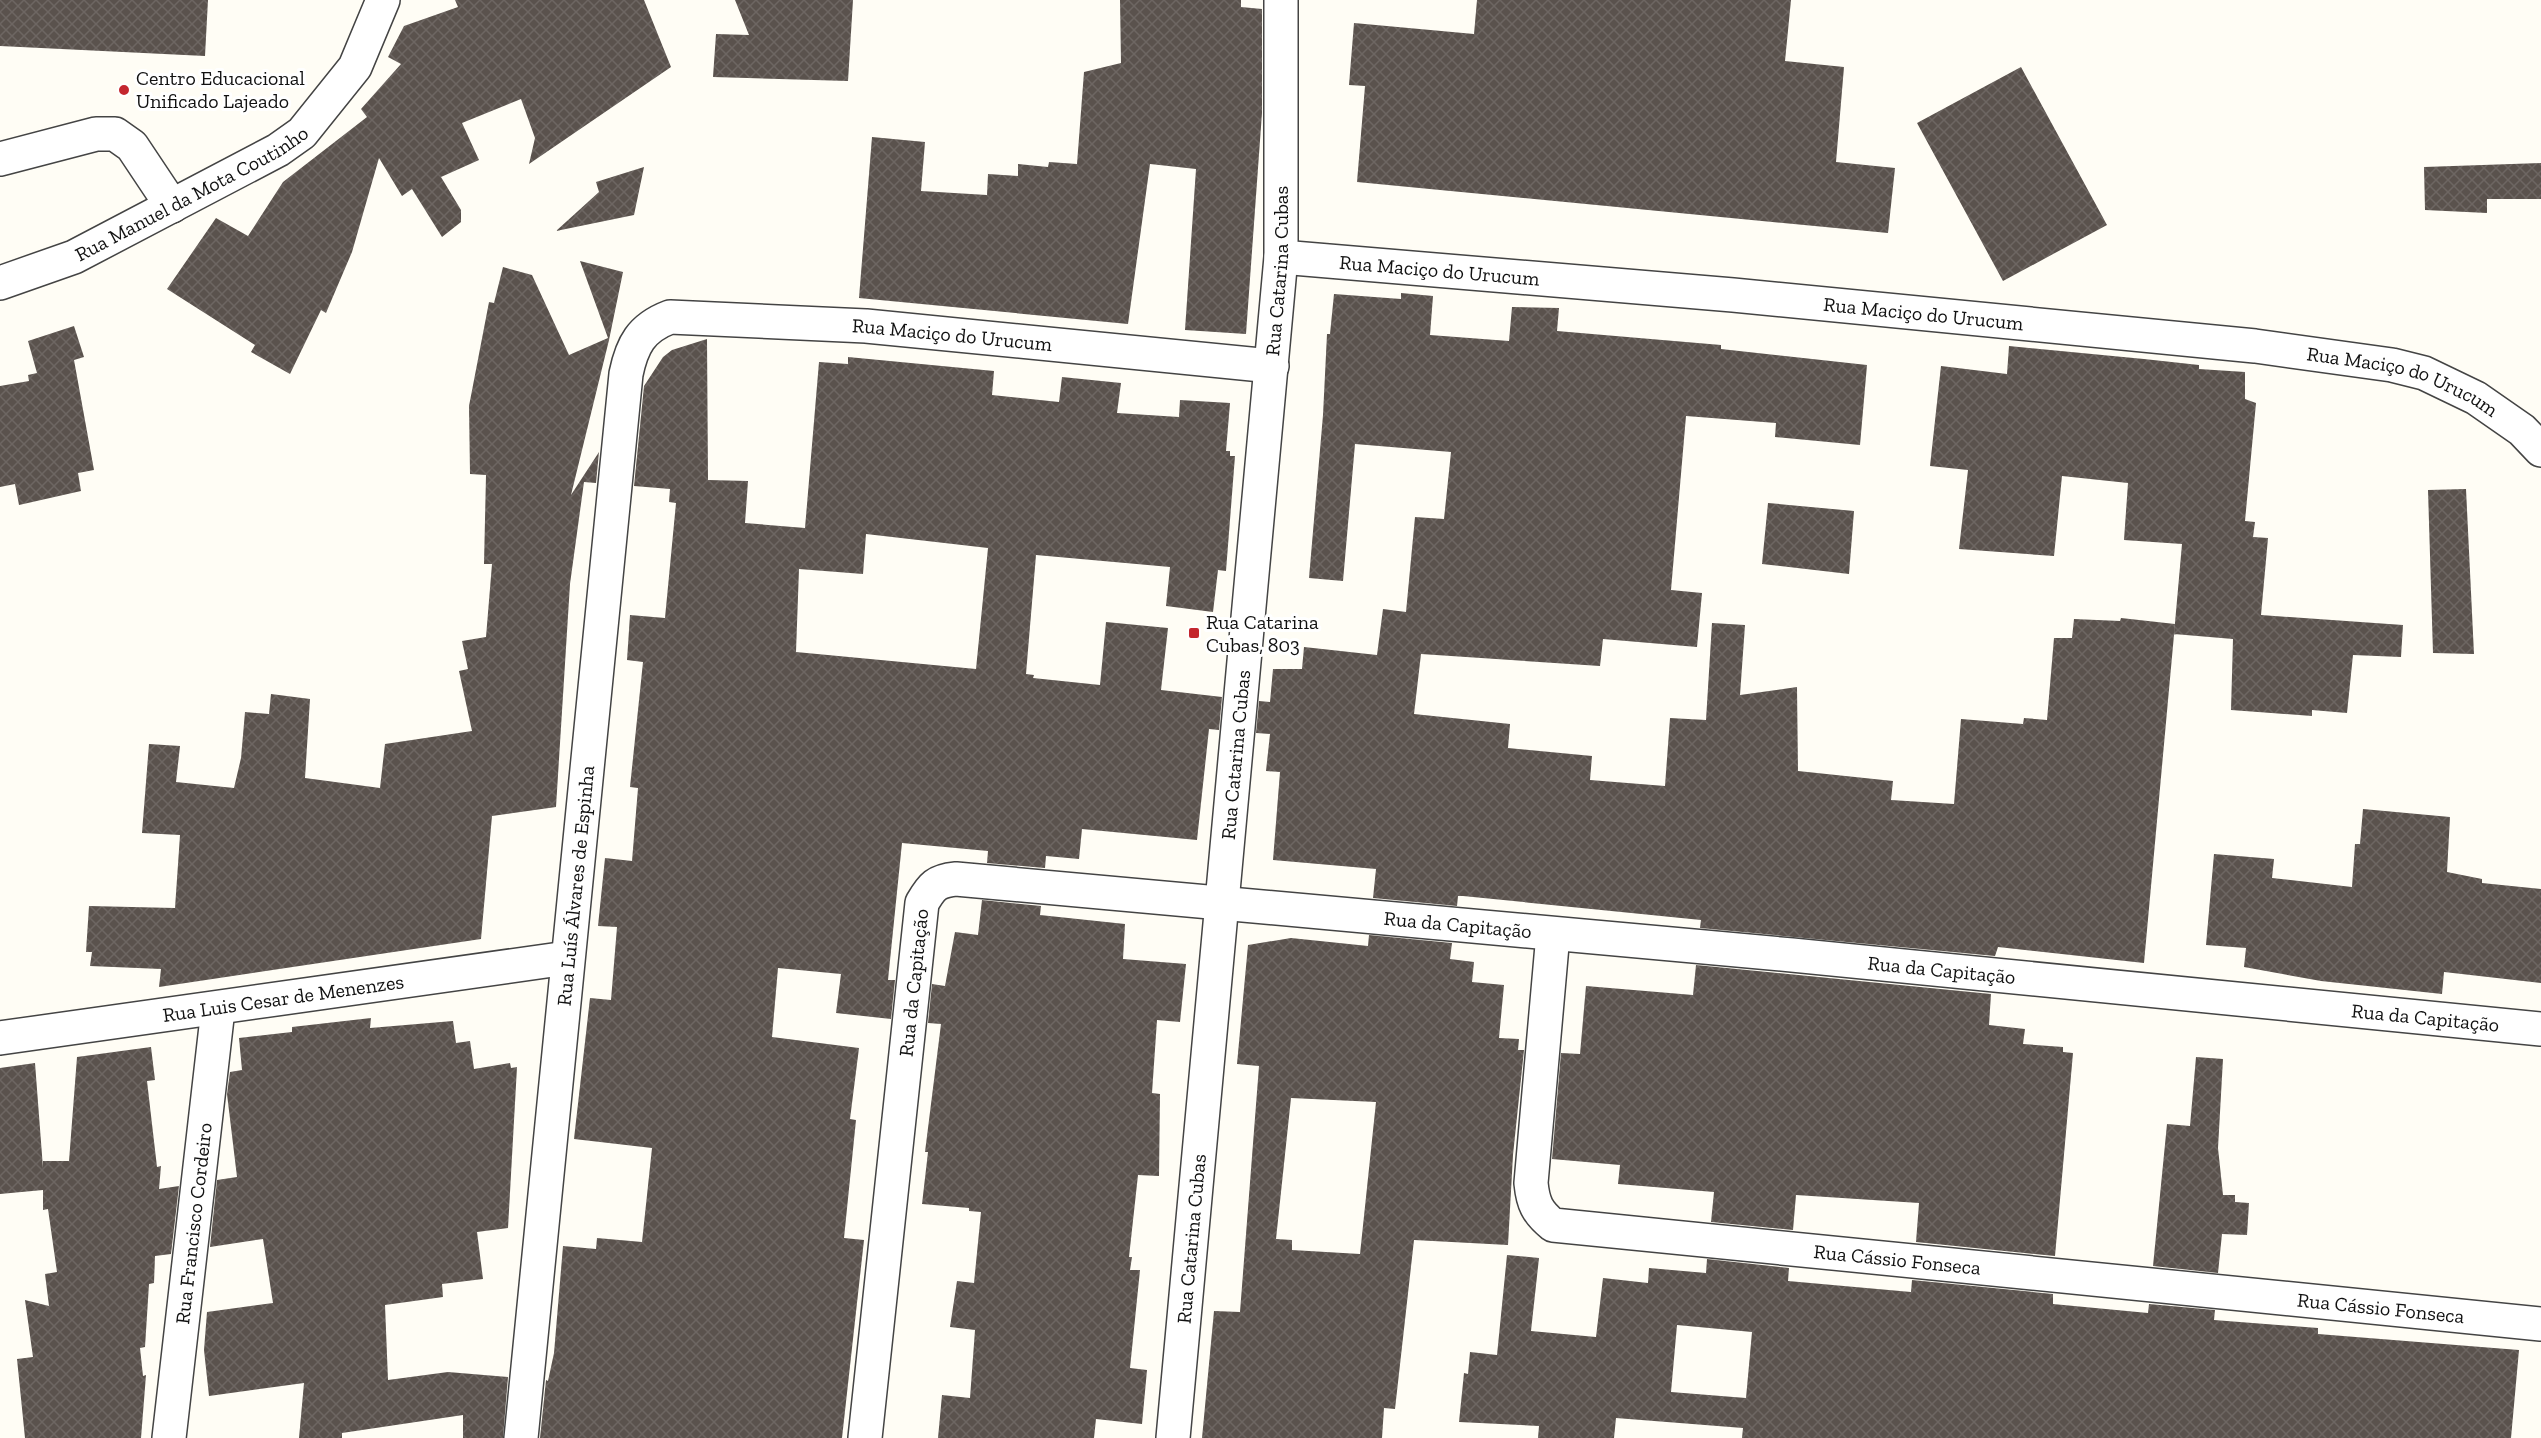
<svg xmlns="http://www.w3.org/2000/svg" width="2541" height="1438" viewBox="0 0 2541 1438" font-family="'Zilla Slab',serif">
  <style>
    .building { fill: url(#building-cross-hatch); fill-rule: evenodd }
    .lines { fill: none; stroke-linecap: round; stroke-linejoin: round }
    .minor-casing { stroke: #444; stroke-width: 36 }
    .minor { stroke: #fff; stroke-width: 33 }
    .poi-dot { fill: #c4262e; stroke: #fff; stroke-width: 2 }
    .labels { text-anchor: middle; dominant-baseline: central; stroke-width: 6; stroke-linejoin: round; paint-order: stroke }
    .poi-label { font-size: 20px; fill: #111; stroke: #fff; text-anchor: start }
    .street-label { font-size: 20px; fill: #111; stroke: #fff }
  </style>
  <defs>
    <pattern id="building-cross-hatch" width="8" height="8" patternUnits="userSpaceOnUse" patternTransform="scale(1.5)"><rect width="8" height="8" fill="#5a524d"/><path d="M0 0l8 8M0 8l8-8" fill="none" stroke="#6d6662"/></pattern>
  </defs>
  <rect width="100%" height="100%" fill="#fffdf5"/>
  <path class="building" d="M0,0H208L205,56L0,46Z
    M455,0H644L671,67L529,164L535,138L521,99L462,123L479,160L441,177L461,210V222L442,237L412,189L402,196L379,158L352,252L326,313L321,310L290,374L251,352L255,345L167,289L216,218L248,236L283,182L367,117L361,109L401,64L388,57L404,26L458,7Z
    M735,0H853L848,81L713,77L716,34L749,35Z
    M1120,0H1241V7L1262,9V113L1246,334L1185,330L1196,169L1150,164L1128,324L859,298L872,137L925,142L921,191L987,195L988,174L1018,176V164L1048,167L1049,162L1077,164L1084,72L1121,63Z
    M1477,0H1791L1785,61L1844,67L1836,162L1895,168L1888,233L1357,182L1365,86L1349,85L1354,23L1474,34Z
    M2021,67L2107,225L2003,281L1917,123Z
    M2541,163V199H2487V213L2425,210L2424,167Z
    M644,167L634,215L556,231L599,192L596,182Z
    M580,261L623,272L609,340L571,495L599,452L596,483L584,482L570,584L556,807L492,816L481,939L159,987L161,969L90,966L92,952H86L89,906L175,908L180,835L142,833L149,744L180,746L176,782L234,788L241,758L245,712L269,714L271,694L310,699L305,778L380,788L385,744L472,731L459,671L468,669L462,641L486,637L492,564H484L486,475L470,474L469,406L489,302L494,303L503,267L532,275L569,355L608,338Z
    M1401,293L1433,296L1430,335L1509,341L1512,307L1559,308L1557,331L1721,345V349L1867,365L1860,445L1775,437L1776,423L1686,416L1671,590L1702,593L1697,647L1603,639L1600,666L1421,654L1414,714L1510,724L1508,748L1592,756L1590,780L1665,786L1670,718L1706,720L1712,623L1745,625L1740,695L1797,687L1798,771L1893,781L1891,800L1954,804L1961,719L2023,724L2024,718L2047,720L2054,638H2072L2074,619L2120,621L2121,618L2175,624L2144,963L1998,947L1995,956L1700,928L1701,920L1463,896H1458L1457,906L1373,898L1376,869L1273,860L1280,772L1266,771L1270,734L1256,733L1259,701L1270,702L1273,669H1302L1304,647L1377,655L1383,609L1406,612L1415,517L1444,519L1451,452L1355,444L1343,581L1309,578L1323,415L1327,334H1330L1334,294L1401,299Z
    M74,326L84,357L74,360L94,470L78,473L81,491L19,505L15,484L0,487V386L29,381L28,375L37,373L28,341Z
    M707,339L708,480L748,481L745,523L805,528L819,362L848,364V357L994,371L992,395L1059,402L1062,377L1121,383L1117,413L1179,417L1180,400L1230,403L1226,451H1230V456H1235L1226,571L1218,570L1213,612L1166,606L1170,567L1036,555L1026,674L1034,675L1033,678L1100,685L1106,622L1168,628L1161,690L1222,697L1219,730L1209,729L1197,840L1082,829L1079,859L1046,856L1045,868L987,863L988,851L902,843L888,980H895L891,1019L836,1013L841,974L778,968L772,1037L859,1048L850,1119L856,1120L844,1238L864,1240L842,1438H540L546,1380L548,1381L554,1353L563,1246L596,1249L597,1238L642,1242L652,1148L574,1139L590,998L611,1000L617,927L598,926L605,858L632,861L638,788L630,787L643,662L627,660L630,615L665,618L676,503L669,502L670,489L634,486L644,386L663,357L672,350ZM866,534L988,548L976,669L796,652L799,569L863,574Z
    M2009,346L2144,359L2199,365V369L2245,372V399L2256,403L2245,521L2255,522L2253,537L2268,538L2261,615L2403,625L2401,657L2353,655L2347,713L2312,710V716L2231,710L2233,639L2174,634L2182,544L2124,540L2128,483L2062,476L2054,556L1959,549L1968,470L1930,466L1941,366L2007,374Z
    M2466,489L2474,654L2433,653L2428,490Z
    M1768,503L1854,511L1849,574L1762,564Z
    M2363,809L2450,817L2447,872L2482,879V883L2541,889V983L2444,972L2442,994L2321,981L2244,967L2246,948L2206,945L2214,854L2274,859L2272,878L2352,887L2355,844H2360Z
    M982,900L1041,906L1040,915L1125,924L1123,959L1186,964L1180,1022L1157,1020L1152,1093L1160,1094L1159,1176L1138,1175L1129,1257H1132L1130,1270H1140L1130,1368L1147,1370L1142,1424L1096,1419L1094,1438H938L942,1395L970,1398L975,1330L950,1327L957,1281L974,1283L981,1212L969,1211V1208L922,1204L928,1152H925L941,1024L928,1023L932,984L945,986L955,932L978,935Z
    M1369,935L1452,943L1450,959L1474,962L1472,982L1504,985L1499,1038L1519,1039L1518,1050H1524L1513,1155L1508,1245L1414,1240L1395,1409L1384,1408L1382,1438H1202L1214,1311L1240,1312L1259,1066L1237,1064L1248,945L1291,938L1368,946ZM1291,1098L1376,1102L1360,1254L1292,1250V1240L1276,1239Z
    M1696,965L1991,994L1989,1025L2025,1029L2023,1044L2063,1047V1052L2073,1053L2055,1256L1916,1242L1919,1203L1796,1195L1793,1230L1711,1222L1714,1192L1618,1184L1620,1165L1552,1159L1561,1053L1580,1054L1586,986L1693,995Z
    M371,1018L370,1028L453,1021L456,1043L470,1041L474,1069L510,1063L511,1068L517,1067L508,1228L477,1232L483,1279L442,1284L443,1297L385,1305L388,1380L448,1372L508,1377L503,1438H463V1415L342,1433V1438H299L304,1383L209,1396L204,1350L207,1312L273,1303L263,1239L210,1247L217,1180L237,1177L227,1094L230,1072L242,1070L239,1038L292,1032V1027Z
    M151,1047L155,1080L147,1081L157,1167L161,1166L159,1189L179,1186L171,1254L155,1256L154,1283L149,1284L145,1347L140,1348L143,1376L146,1375L141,1438H25L17,1359L33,1357L25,1300L49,1306L45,1274L57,1272L48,1209L43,1210V1190L0,1194V1068L35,1063L43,1168V1161H69L77,1057Z
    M2196,1057L2223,1059L2218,1148L2223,1195H2235V1202L2249,1203L2247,1235L2222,1234L2218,1273L2153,1266L2167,1124L2190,1126Z
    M1507,1255L1539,1258L1531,1331L1596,1337L1603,1278L1648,1283L1649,1268L1706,1273L1707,1259L1789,1268L1788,1281L1911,1292L1912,1280L2053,1294V1304L2148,1313L2149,1304L2215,1310L2214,1320L2318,1328V1334L2519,1350L2511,1438H1742L1743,1428L1616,1418L1614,1438H1538L1539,1426L1459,1422L1464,1373L1468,1374L1470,1352L1497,1355ZM1677,1325L1752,1332L1746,1398L1671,1392Z"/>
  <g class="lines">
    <defs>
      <g id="minor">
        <path d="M0,159L96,134H115L132,146L172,206"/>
        <path id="s1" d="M1281,257L1733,295L2255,346L2392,365L2424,373L2476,398L2522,430L2541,450"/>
        <path id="s2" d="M0,283L74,257L278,150L302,133L355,67L383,0"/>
        <path id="s3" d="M1553,934L1531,1183C1533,1203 1537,1212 1553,1225L2541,1324"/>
        <path id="s4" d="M0,1038L567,958"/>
        <path id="s5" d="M169,1438L218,1009"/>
        <path id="s6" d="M521,1438L626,374C632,345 641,328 670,317L866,326L1272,366"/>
        <path id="s7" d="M865,1438L922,903C932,886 936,881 956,879L1792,955L2541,1029"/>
        <path id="s8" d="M1173,1438L1281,257V0"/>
      </g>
    </defs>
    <use href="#minor" class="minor-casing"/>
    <use href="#minor" class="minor"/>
  </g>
  <g class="poi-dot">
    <circle cx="124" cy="90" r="6"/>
    <rect x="1188" y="627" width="12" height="12" rx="3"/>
  </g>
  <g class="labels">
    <g class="poi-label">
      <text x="136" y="78">Centro Educacional<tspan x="136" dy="23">Unificado Lajeado</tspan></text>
      <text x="1206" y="622">Rua Catarina<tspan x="1206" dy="23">Cubas, 803</tspan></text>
    </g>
    <g class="street-label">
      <text stroke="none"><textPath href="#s2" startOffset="212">Rua Manuel da Mota Coutinho</textPath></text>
      <text stroke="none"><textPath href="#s8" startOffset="1172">Rua Catarina Cubas</textPath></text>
      <text stroke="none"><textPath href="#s1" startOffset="159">Rua Maciço do Urucum</textPath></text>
      <text stroke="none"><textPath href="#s1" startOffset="645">Rua Maciço do Urucum</textPath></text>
      <text stroke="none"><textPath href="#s6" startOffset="1428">Rua Maciço do Urucum</textPath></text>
      <text stroke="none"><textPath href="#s1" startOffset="1131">Rua Maciço do Urucum</textPath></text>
      <text stroke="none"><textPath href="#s8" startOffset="686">Rua Catarina Cubas</textPath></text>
      <text stroke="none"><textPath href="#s6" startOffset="555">Rua Luís Álvares de Espinha</textPath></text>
      <text stroke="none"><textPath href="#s7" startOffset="1086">Rua da Capitação</textPath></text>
      <text stroke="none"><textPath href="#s7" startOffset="1572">Rua da Capitação</textPath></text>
      <text stroke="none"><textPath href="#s7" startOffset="458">Rua da Capitação</textPath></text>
      <text stroke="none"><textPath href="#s4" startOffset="286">Rua Luis Cesar de Menenzes</textPath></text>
      <text stroke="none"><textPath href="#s7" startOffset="2058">Rua da Capitação</textPath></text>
      <text stroke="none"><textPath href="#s5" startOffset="216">Rua Francisco Cordeiro</textPath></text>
      <text stroke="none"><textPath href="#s8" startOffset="200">Rua Catarina Cubas</textPath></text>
      <text stroke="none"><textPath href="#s3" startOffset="645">Rua Cássio Fonseca</textPath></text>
      <text stroke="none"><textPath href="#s3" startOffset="1131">Rua Cássio Fonseca</textPath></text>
    </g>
  </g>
</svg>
